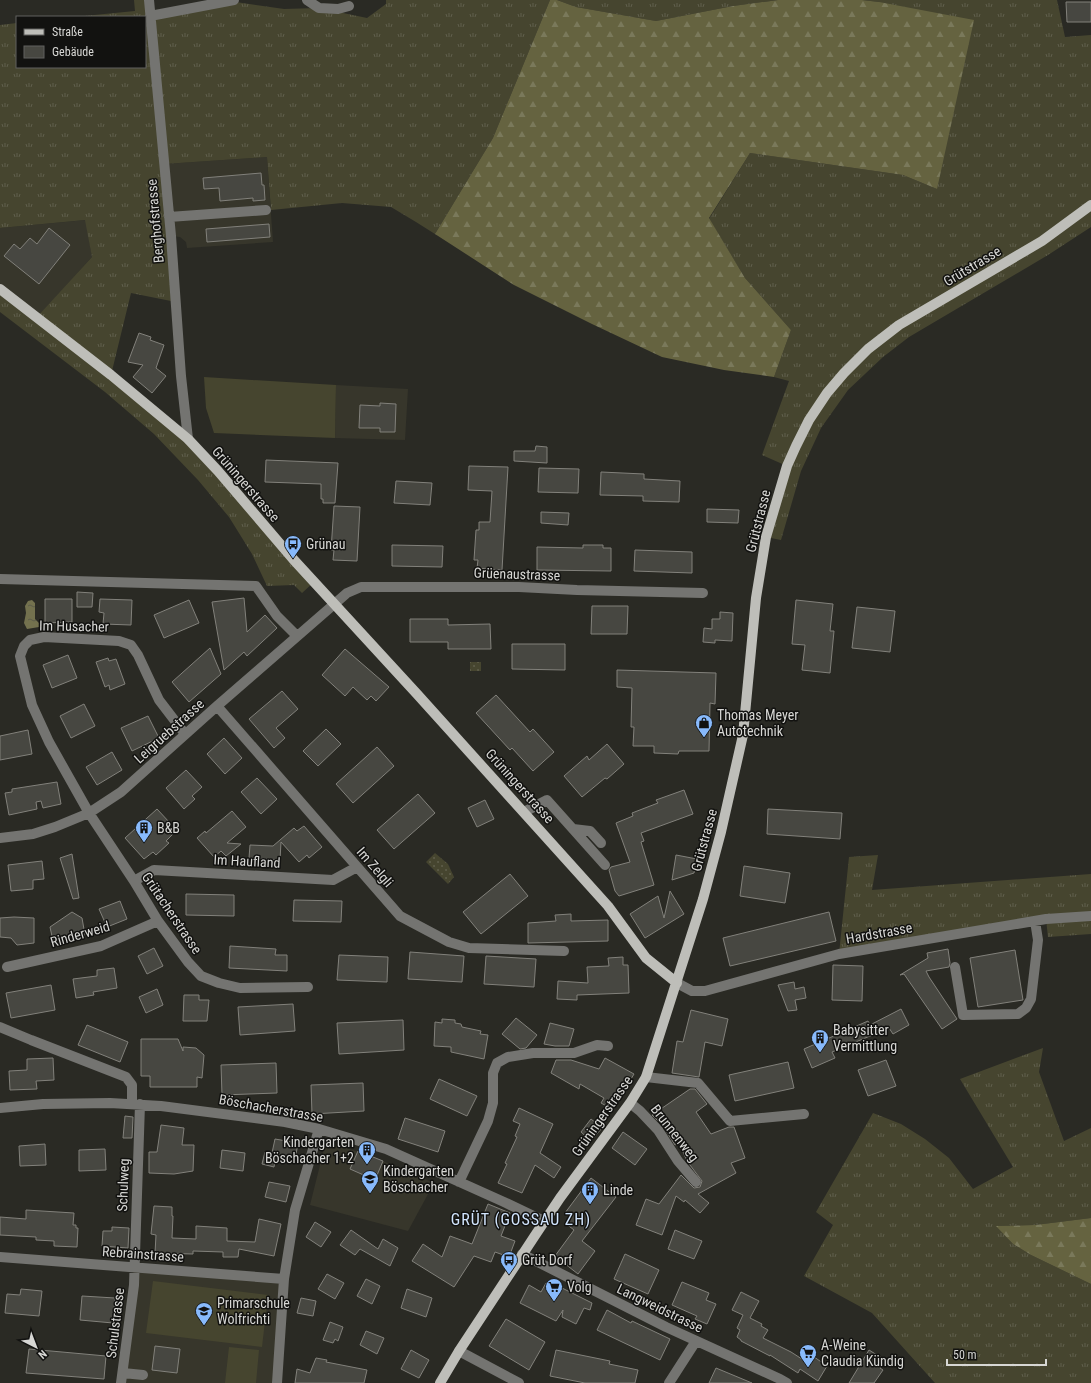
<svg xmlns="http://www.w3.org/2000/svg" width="1091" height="1383" viewBox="0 0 1091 1383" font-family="'Roboto Condensed',sans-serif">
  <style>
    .built { fill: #37362b }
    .grass { fill: url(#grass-tufts) }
    .forest { fill: url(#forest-firs) }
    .park { fill: url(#park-dots) }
    .garden { fill: #46452f }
    .water { fill: url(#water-ripples) }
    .building { fill: #474741; stroke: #82817b }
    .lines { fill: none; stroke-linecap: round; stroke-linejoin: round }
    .minor { stroke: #747471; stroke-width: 10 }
    .major { stroke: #bebeb9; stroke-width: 10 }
    .labels { text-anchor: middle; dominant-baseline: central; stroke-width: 3; stroke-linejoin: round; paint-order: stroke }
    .street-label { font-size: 14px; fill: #d7d7d4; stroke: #121210 }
    .poi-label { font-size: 14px; fill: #d7d7d4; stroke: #121210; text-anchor: start }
    .quarter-label { font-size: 16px; letter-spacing: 1px; fill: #d2e5fe; stroke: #121210 }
  </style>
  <defs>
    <pattern id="grass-tufts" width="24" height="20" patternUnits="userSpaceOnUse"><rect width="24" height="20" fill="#46452f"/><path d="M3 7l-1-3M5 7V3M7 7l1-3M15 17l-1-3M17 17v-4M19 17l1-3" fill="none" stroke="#605f4c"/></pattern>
    <pattern id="forest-firs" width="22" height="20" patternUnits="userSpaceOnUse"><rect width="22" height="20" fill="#656340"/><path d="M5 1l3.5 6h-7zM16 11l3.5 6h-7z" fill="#7a795b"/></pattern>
    <pattern id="park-dots" width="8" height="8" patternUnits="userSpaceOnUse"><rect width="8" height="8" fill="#46452f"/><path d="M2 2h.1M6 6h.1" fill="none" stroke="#605f4c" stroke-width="1.8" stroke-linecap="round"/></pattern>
    <pattern id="water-ripples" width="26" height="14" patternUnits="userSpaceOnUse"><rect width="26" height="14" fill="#73714e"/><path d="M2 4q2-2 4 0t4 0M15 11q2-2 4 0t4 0" fill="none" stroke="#5c5b48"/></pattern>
  </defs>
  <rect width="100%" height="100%" fill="#2a2a24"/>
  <path class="built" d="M267,157L273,242L187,248L186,242L180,237L171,236L164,164Z
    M86,220L92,257L37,318L0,289V228Z
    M336,385L408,389L405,440L335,438Z
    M326,1141L373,1157L434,1183L408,1231L310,1205Z
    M134,1267L284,1279L277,1383H121Z"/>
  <path class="grass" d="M134,0H149L150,16L229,1L284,9L319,8L367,18L386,4V0H550L493,138L435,234L416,222L391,207L342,203L271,210L267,157L164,164L176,302L131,293L111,375L188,439L314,582L302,593L294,585L267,586L252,554L229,517L198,480L154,434L105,392L0,312V289L37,317L92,257L85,220L0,228V25L17,23V67H145V17H74L135,11Z
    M557,0H778L733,6L656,21L576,7Z
    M862,0H1057L1065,37L1091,35V227L1048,255L909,337L883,357L848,390L821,428L801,471L781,540L766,537L787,466L762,455L789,381L774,377L791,330L745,278L709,219L750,153L903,175L937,189L879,2Z
    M878,855L872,890L1091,874V934L1048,937L1046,919L839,954L849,857Z
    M1043,1048L1039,1072L1064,1141L1091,1128V1218L1035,1225L997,1226L1013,1244L1031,1255L1091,1284V1383H935L872,1313L804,1276L833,1225L816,1212L873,1113L901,1124L925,1139L949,1158L973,1189L1013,1167L960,1079Z"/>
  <path class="forest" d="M550,0H557L576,7L656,21L733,6L778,0H862L879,2L974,20L937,189L903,175L750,153L709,218L745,278L791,330L774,377L724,370L662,357L592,324L514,285L435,234L493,138Z
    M1091,1218V1284L1031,1255L1013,1244L996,1226L1035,1225Z"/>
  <path class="park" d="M470,662H481V671H470Z
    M435,853L448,864L454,877L448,884L426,862Z"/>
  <path class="garden" d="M204,377L336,385L335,438L214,433L206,408Z
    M153,1281L268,1295L262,1347L146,1333Z
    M229,1347L259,1350L256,1383H225Z"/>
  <path class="water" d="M32,600L35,603V619L41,625L39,627L27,629L24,623L26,613L25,606L28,601Z"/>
  <path class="building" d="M1066,2H1091V22H1067Z
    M261,173L262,185H264L265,200L253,201V198L220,201L219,188L204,189L203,178Z
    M269,224L270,237L207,242L206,229Z
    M49,228L70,245L39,284L4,256L14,244L20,249L30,238L37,244Z
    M139,333L151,337L150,340L164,345L156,368L166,376L152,393L133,377L143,365L128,362Z
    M380,403L396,404L395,432H380V428H359L360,405L380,406Z
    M536,446L547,447V463L514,461V451H535Z
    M266,460L338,463L335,503H323V499H321V484L265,482Z
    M469,466L508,467L502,570L477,568L478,560H474L476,530H479V522H490L492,491L468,490Z
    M539,468L579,469L578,493L538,492Z
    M601,472L644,474V479L680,481L679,502L643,501V496L600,495Z
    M396,481L432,483L430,505L394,503Z
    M334,506L360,507L357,561L333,560L334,550H331Z
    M707,509L739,510L738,523L707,522Z
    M541,512L569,513L568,525L541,523Z
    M392,545L443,546L442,567L392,566Z
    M583,545H603V548H611V571L537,570V547L583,548Z
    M635,550L692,552V573L634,571Z
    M77,592L93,593L92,607H77Z
    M244,598L247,632L265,615L277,628L247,656L244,652L224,670L212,602Z
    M45,599H72V622L45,623Z
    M100,599L132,600L131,625L103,624L104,613L99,612Z
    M189,600L199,623L164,638L154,615Z
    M796,600L833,604L830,631H834L830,673L802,670L805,645L792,644Z
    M592,606H628L627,634H591Z
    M857,607L895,611L890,652L852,648Z
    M720,612L733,613L732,641L715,640V643L703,642L704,628L712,629V619H720Z
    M410,619H448V625L490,624L491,649H448V642H410Z
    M512,644H565V670L512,669Z
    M210,648L221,674L189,702L172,682Z
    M345,649L389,687L376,701L371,696L367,700L353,687L345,696L322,675Z
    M68,655L77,678L52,688L43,665Z
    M108,658L109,661L116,659L125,684L110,690L109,685L105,687L96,662Z
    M617,670L716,673L715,704L710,703L709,751H679L678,754L654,753V746H633L634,727H631L632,688L617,687Z
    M282,691L298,709L276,728L285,738L274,748L249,719Z
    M496,695L530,732L533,729L554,752L533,771L512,748L510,750L476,713Z
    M84,704L95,726L71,738L60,716Z
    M148,716L159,738L132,751L121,728Z
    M326,729L341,744L318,766L303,751Z
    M28,730L32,754L0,760V736Z
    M224,738L242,758L225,774L207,754Z
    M607,744L624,764L607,779L605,778L582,797L564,776L587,756L589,760Z
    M377,747L394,766L353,803L336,784Z
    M112,752L122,770L97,785L86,767Z
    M186,770L202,787L192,796L195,799L184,809L166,788Z
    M257,778L277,799L261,814L241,792Z
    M57,782L61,804L43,808L41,801L36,802L37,809L9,815L5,793L12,792V789Z
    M684,790L693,814L641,833L644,841L641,842L654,885L619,896L615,891L609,870L611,867L630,862L616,823L633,816L632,813L658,803L656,800Z
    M418,794L435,813L394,849L377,830Z
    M485,800L494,819L477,827L468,808Z
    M157,809L170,823L168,825L175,832L166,841L169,843L156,855L153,852L144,859L125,838Z
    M768,809L842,813L840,839L767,834Z
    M232,811L246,827L227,843L241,844L226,856L221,851L214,857L197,838L205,831L206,833Z
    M304,826L322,847L309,858L307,855L299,862L281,842L280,860L249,858L250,845L273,846L294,828L297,831Z
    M72,854L79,898L73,899L60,858Z
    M676,855L697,859L694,873L672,880Z
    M42,861L44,879L33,880V889L11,891L8,865Z
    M744,866L790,873L785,903L740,896Z
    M510,874L528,896L481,934L463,912Z
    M670,891L684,914L645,938L630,914L658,896L664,918Z
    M186,894L234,895V916L186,915Z
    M294,900L342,901L341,922L293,921Z
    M120,901L127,919L107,927L99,909Z
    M72,912L82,918L85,935L53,941L50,927Z
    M829,912L836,941L730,966L723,938Z
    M571,914V921L608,920V941L528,943V923L556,921L555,915Z
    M14,917L34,918V943L17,945L11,938L0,937V918Z
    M230,946L276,949L275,955H287V971L229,968Z
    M154,948L163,966L147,974L138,956Z
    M948,949L950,963L949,967L926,971L929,977L957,1019L942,1029L904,974L900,975L928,958L927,953Z
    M1015,950L1023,1000L978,1007L970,958Z
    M410,952L464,956L462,982L408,979Z
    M339,955L388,957L387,982L337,980Z
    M486,956L536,959L534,987L484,984Z
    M623,957V965H628L629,993L577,995V1000L557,999L558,981L588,983L587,967L609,966L608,958Z
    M833,965L863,966L862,1001L832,1000Z
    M114,968L117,988L93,992L94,995L76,998L73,979L97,976V970Z
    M794,982L795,989L804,987L806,998L795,1000L797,1010L788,1011L778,985Z
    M51,985L55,1010L11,1018L6,993Z
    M157,989L163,1005L146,1013L139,997Z
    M184,995H199V1000H209L207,1021H183Z
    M293,1004L295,1031L240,1035L238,1007Z
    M901,1009L909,1025L893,1034L889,1028L832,1052L835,1058L812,1068L804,1049L868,1021L870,1025Z
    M691,1010L728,1019L722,1046L705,1042L699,1077L672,1073L677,1041L683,1042Z
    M516,1018L537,1035L526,1048L520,1049L502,1034Z
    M442,1019L455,1020V1023L461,1024L462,1027L481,1031L480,1034L488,1035L484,1059L451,1052V1047L434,1046L435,1022L442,1023Z
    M403,1020L404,1050L339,1054L337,1023Z
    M550,1023L574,1029L569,1046H555L544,1044Z
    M87,1025L128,1042L120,1062L78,1045Z
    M141,1039H178L183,1051V1047L196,1048L204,1055L202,1078L197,1077V1087H150V1076H141Z
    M53,1058L54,1080L36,1081L37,1089L10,1090L9,1071L27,1070V1059Z
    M605,1058L634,1074L618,1101L615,1099L610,1108L601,1103L604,1098L580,1084L579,1089L551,1073L556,1060H571L599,1069Z
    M886,1060L896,1086L868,1096L858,1070Z
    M788,1062L794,1088L735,1101L729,1075Z
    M276,1063L277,1093L222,1095L221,1065Z
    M439,1079L477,1096L467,1116L430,1099Z
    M363,1083L364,1111L312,1114L311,1085Z
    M690,1089H695L707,1104L696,1112L711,1134L729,1127H734L745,1158L731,1163L736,1173L698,1194L709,1203L700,1213L685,1200L684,1202L676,1196L662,1235L636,1225L646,1199L659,1204L681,1175L694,1188L700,1187L702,1181L687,1161L679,1143L675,1145L663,1126L652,1115Z
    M519,1108L553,1124L540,1153L561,1167L554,1178L535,1165L522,1193L498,1183L507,1164L505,1163L517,1137L515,1136L520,1124L513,1121Z
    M125,1116L133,1117L132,1138H123Z
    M405,1118L445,1131L438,1152L398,1139Z
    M591,1119L602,1128L591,1141L581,1132Z
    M161,1125L184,1128L182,1145H194L193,1171L174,1174L149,1173V1152H157Z
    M623,1132L647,1149L635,1165L612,1148Z
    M275,1139L298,1143L295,1160L276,1156L274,1167L262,1164L265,1152L272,1153Z
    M45,1144L46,1165L20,1166L19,1146Z
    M105,1149L106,1170L79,1171V1150Z
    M222,1150L245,1153L243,1171L220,1168Z
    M358,1151L383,1161L375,1180L350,1169Z
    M591,1178L616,1197L582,1241L595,1251L578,1274L555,1256L574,1230L565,1223L570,1216L565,1213Z
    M269,1182L290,1186L286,1202L265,1197Z
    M488,1204L510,1213L501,1236L515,1241L509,1257L495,1252L491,1262L474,1256L454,1287L412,1261L423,1244L442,1257L450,1236L472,1244Z
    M154,1206L172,1207V1216H173L172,1238L196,1239V1226L227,1228V1241L255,1242L259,1219L281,1224L274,1256L239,1249L238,1257H223V1252L193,1251V1254L155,1253L156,1235L151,1234Z
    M26,1210L74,1213L73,1225H76V1228H78L77,1247L54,1246V1241L36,1240V1237L0,1235V1217L26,1219Z
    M315,1222L331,1232L321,1247L306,1237Z
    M112,1227L129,1228L128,1248L102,1246L103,1231H112Z
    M351,1230L378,1249L383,1239L398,1248L390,1266L360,1249L355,1255L340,1245Z
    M675,1230L702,1241L694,1259L668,1249Z
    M625,1254L659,1270L648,1294L614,1279Z
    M327,1274L344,1283L335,1299L318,1289Z
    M366,1279L380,1286L372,1304L357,1296Z
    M682,1282L709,1293L706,1300L716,1304L707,1324L695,1319L697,1316L672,1305Z
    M546,1283L555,1287L556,1285L592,1303L590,1310L584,1308L576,1324L562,1317L563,1310L556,1321L520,1303L529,1285L541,1292Z
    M21,1289L42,1291L39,1316L5,1313L7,1294L20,1295Z
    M407,1289L432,1298L426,1317L401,1308Z
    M741,1292L759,1301L750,1318L762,1324L761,1326L768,1330L763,1338L791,1352L805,1361L810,1354L827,1366L818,1381L800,1369L798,1373L770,1355V1356L741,1341V1340L737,1337L740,1330L737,1328L743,1315L732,1310Z
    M82,1296L115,1298L113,1323L80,1320Z
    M301,1298L316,1301L313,1316L297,1313Z
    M607,1310L631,1323L632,1321L670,1339L660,1360L597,1330Z
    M506,1319L545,1342L529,1370L489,1346Z
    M330,1322L343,1327L338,1341L335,1339L333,1343L323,1340Z
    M366,1331L384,1338L377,1354L360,1345Z
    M155,1346L180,1349L177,1373L152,1370Z
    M29,1349L106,1356L104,1379L26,1373Z
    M411,1350L429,1360L419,1378L401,1369Z
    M556,1350L610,1361L609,1364L638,1370L635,1383H585L550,1376Z
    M869,1350L885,1360L880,1368L883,1370L874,1383H849Z
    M316,1358L327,1360L326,1362L367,1370L364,1383H295L297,1369L310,1373Z
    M716,1368L752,1383H709Z"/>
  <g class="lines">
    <path class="minor" d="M149,0L171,236L181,376L188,439
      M307,0L319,8L338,9L349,6
      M150,16L234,0
      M169,217L266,210
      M0,579L256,586L277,616L297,636
      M217,706L400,916L449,942L469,948L564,951
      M185,734L159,700L138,655L131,645L119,641L44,637L30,640L24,646L20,656L32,705L49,742L89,813L134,881L158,921L188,962L201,976L219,983L240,988L308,987
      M524,812L547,800L605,865
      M573,829L590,831L601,843
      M0,838L33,834L55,827L89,813L121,792L217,706L347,593L361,587H519L577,590L703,593
      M134,881L154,870L333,880L357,867
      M7,967L101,946L158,921
      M955,967L963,1015L1018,1014L1026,1008L1031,999L1038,940L1035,921
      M677,983L692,991H705L839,954L1046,919L1091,916
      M0,1027L31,1040L126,1077L132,1085V1104
      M646,1077L698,1083L730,1121L804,1114
      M630,1103L640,1111L658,1130L678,1161L696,1182
      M0,1108L43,1104L110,1103L161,1106L285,1122L319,1129L386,1149L504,1202L544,1221
      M459,1182L488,1121L493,1103V1073L497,1063L508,1057L533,1053H574L597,1045L608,1046
      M522,1254L666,1327L780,1379L787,1383
      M0,1257L284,1279
      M459,1351L519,1383
      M123,1373L143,1375
      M121,1383L134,1285L140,1104
      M277,1383L284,1279L295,1210L319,1129
      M669,1383L696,1341"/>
    <path class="major" d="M0,289L111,375L188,439L218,471L293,559L417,694L608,906L646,958L677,983
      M440,1383L459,1351L534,1237L560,1198L630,1103L646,1077L703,899L721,832L743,735L756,598L766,537L787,466L796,446L809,420L827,393L844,373L868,349L899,325L1042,241L1091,205"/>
  </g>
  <defs>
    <symbol id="bus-pin" viewBox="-11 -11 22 30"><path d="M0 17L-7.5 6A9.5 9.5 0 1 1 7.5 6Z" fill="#88bafc" stroke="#121210"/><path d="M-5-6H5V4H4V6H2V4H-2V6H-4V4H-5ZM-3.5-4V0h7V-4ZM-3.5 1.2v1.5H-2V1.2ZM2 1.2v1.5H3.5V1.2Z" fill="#111"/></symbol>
    <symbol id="shop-pin" viewBox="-11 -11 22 30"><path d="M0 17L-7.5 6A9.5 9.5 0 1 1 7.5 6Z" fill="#88bafc" stroke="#121210"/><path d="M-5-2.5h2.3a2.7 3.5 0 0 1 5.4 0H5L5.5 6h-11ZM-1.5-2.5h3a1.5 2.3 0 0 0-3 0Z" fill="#111"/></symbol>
    <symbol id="building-pin" viewBox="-11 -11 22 30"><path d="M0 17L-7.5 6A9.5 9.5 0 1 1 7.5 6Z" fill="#88bafc" stroke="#121210"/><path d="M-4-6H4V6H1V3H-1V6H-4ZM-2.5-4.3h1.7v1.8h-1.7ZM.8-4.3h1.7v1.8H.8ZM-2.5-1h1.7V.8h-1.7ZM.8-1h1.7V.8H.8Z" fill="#111"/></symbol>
    <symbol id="school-pin" viewBox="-11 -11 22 30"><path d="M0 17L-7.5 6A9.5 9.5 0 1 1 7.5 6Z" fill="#88bafc" stroke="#121210"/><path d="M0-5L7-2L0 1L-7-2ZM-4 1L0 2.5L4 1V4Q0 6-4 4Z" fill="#111"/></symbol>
    <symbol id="supermarket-pin" viewBox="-11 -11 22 30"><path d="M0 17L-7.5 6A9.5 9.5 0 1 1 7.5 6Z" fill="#88bafc" stroke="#121210"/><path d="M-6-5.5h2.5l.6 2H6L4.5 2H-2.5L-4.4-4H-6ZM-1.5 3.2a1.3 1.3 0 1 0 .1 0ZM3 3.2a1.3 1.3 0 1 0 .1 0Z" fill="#111"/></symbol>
  </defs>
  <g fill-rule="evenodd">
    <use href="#bus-pin" x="283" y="534" width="20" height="27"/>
    <use href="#shop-pin" x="694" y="713" width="20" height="27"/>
    <use href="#building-pin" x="134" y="818" width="20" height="27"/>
    <use href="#building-pin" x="810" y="1028" width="20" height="27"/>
    <use href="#building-pin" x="357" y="1140" width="20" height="27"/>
    <use href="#school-pin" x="360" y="1169" width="20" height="27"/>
    <use href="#building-pin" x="580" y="1180" width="20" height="27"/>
    <use href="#bus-pin" x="499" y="1250" width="20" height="27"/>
    <use href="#supermarket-pin" x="544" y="1277" width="20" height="27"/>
    <use href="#school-pin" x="194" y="1301" width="20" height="27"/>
    <use href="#supermarket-pin" x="798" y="1343" width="20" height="27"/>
  </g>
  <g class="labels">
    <g class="street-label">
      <text transform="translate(155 221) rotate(-95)">Berghofstrasse</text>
      <text transform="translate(972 266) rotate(-31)">Grütstrasse</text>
      <text transform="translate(246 484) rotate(49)">Grüningerstrasse</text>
      <text transform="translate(758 521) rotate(-76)">Grütstrasse</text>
      <text transform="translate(517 574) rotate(2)">Grüenaustrasse</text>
      <text transform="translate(74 626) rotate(1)">Im Husacher</text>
      <text transform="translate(169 731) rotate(-42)">Leigruebstrasse</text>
      <text transform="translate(520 786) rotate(48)">Grüningerstrasse</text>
      <text transform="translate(704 840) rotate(-75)">Grütstrasse</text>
      <text transform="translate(247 861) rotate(3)">Im Haufland</text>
      <text transform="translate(375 867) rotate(49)">Im Zelgli</text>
      <text transform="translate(172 913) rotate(56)">Grütacherstrasse</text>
      <text transform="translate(879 933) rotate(-10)">Hardstrasse</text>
      <text transform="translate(80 934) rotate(-16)">Rinderweid</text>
      <text transform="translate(271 1108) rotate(10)">Böschacherstrasse</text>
      <text transform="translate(602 1116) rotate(-55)">Grüningerstrasse</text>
      <text transform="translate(675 1133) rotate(52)">Brunnenweg</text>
      <text transform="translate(123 1185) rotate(-88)">Schulweg</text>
      <text transform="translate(143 1254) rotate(4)">Rebrainstrasse</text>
      <text transform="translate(660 1308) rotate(26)">Langweidstrasse</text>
      <text transform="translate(115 1323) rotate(-83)">Schulstrasse</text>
    </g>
    <g class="poi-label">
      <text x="306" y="544">Grünau</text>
      <text x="717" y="715">Thomas Meyer<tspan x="717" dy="16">Autotechnik</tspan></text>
      <text x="157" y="828">B&amp;B</text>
      <text x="833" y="1030">Babysitter<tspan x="833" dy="16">Vermittlung</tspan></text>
      <text x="354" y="1142" text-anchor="end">Kindergarten<tspan x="354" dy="16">Böschacher 1+2</tspan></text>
      <text x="383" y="1171">Kindergarten<tspan x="383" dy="16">Böschacher</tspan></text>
      <text x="603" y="1190">Linde</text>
      <text x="522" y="1260">Grüt Dorf</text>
      <text x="567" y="1287">Volg</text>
      <text x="217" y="1303">Primarschule<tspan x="217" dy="16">Wolfrichti</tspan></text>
      <text x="821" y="1345">A-Weine<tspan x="821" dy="16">Claudia Kündig</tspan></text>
    </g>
    <g class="quarter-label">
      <text x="521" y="1219">GRÜT (GOSSAU ZH)</text>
    </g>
  </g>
  <rect x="16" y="16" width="130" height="52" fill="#121210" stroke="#61615e"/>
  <rect x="24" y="29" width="20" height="6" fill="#bebeb9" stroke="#61615e"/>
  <text x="52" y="36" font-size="12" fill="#d7d7d4">Straße</text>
  <rect x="24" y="46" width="20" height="12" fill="#474741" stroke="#61615e"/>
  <text x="52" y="56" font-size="12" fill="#d7d7d4">Gebäude</text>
  <g transform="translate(36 1347) rotate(138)" stroke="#121210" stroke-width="3" paint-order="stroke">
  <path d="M0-3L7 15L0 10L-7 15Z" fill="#d7d7d4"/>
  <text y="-6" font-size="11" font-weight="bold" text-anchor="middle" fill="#d7d7d4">N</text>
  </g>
  <path d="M947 1359v6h99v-6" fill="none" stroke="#d7d7d4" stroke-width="2"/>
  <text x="953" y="1359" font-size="12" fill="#d7d7d4" stroke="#121210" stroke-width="3" paint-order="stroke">50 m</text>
</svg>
